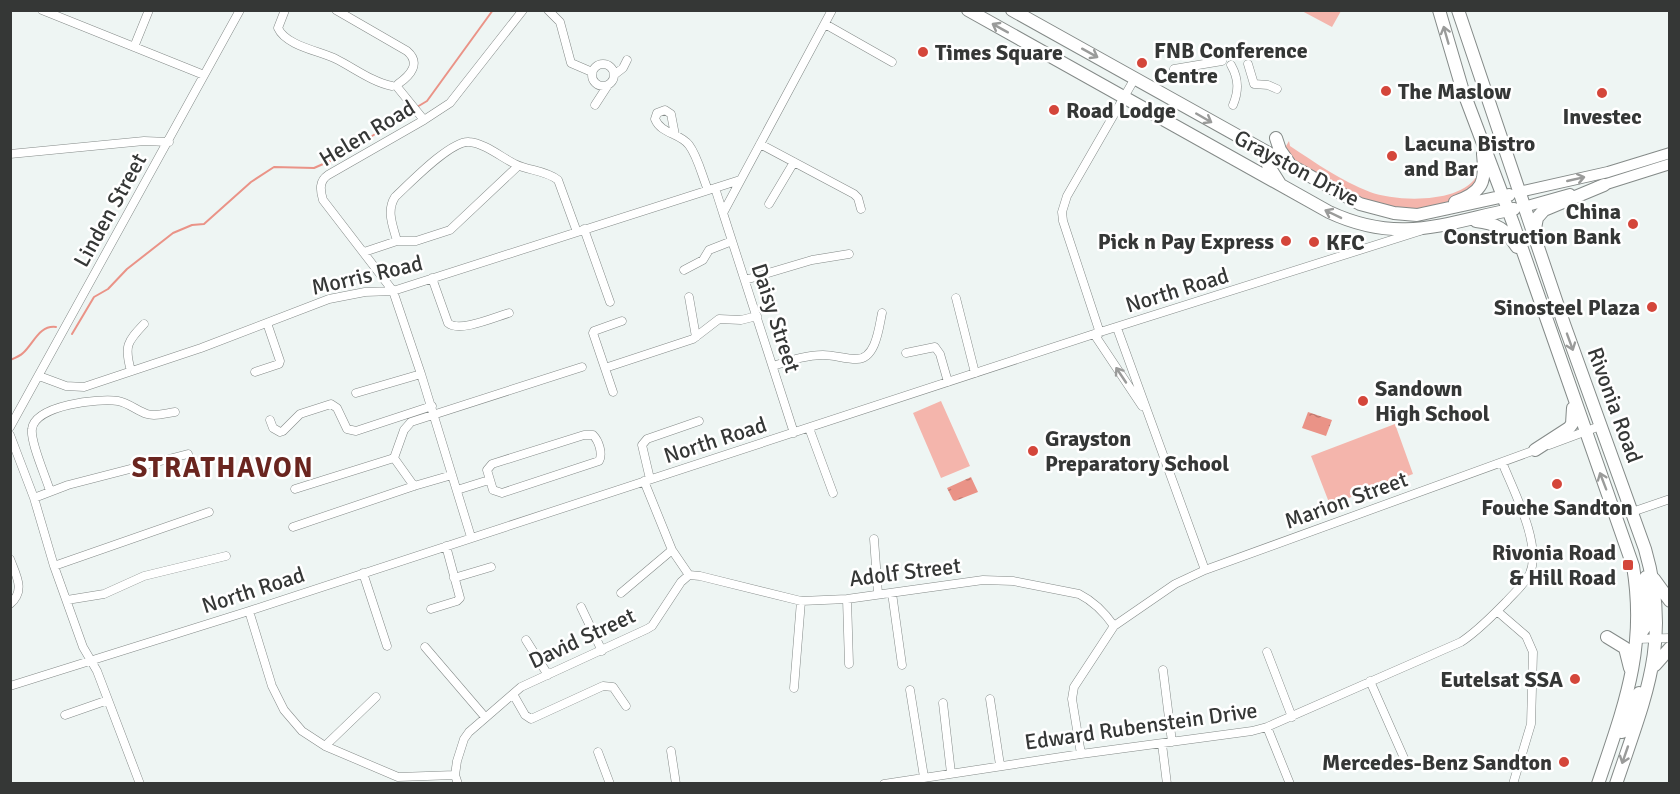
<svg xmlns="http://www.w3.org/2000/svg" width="1680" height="794" viewBox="0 0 1680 794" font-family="Signika,sans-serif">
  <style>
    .grass { fill: #f4b5ac }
    .water { fill: url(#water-ripples) }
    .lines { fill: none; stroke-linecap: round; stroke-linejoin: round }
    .stream { stroke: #ea9387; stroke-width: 2 }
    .street-casing { stroke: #848a88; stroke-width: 9 }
    .secondary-casing { stroke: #848a88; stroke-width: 12 }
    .primary-casing { stroke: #848a88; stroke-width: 14 }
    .street { stroke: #fff; stroke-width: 8 }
    .secondary { stroke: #fff; stroke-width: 10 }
    .primary { stroke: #fff; stroke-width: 12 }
    .oneway { stroke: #9a9b9a }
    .poi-dot { fill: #d4463a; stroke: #fff; stroke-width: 2 }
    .labels { text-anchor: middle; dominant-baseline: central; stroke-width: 5; stroke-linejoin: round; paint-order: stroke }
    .poi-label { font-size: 22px; font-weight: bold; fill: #353736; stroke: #fff; text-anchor: start }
    .street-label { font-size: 22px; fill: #353736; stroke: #fff }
    .district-label { font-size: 28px; font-weight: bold; letter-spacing: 1.5px; fill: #6a251f; stroke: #fff }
  </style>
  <defs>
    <pattern id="water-ripples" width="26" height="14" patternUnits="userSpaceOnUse" patternTransform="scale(1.5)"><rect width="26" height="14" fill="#ea9387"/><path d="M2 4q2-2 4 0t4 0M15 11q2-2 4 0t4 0" fill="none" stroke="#be796f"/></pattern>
  </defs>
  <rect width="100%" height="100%" fill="#eef5f3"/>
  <path class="grass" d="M1302,11V10L1341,11L1332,27Z
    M1289,141L1290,146C1316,163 1341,181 1370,192C1397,202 1463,204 1478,174C1482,168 1482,159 1484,152L1476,193L1417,214L1381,210L1277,161Z
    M941,401L970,466L941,478L913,413Z
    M1395,424L1413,474L1330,505L1311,456Z"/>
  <path class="water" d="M1308,412L1332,420L1326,436L1302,428Z
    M971,477L978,492L955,501L953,500L947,488Z"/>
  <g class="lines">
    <path class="stream" d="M417,107L427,101L493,10
      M72,334L94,297L108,289L127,269L173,233L192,225L204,224L251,182L274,167L314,168L339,157L413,110
      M10,360C15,358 20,356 23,353C34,343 39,325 56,327"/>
    <defs>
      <path id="street" d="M42,10L204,75
        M285,10L278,28C286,46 320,51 336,59C354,68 372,82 392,86
        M336,10L407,51C421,63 411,75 398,84
        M548,10L560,22L571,63L592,72
        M825,24L892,62
        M134,47L149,10
        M592 75a11 11 0 1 1 22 0a11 11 0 1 1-22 0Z
        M1248,64L1254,84L1268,85L1277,89
        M1231,65C1239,79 1239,91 1233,105
        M1174,69L1222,61
        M614,75L623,68L627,60
        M398,88L424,120
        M595,105L608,85
        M675,135L671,114L665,110L657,113L655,119C661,134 680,133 689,145C698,157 702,176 708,190
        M760,144L854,194L858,198L861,209
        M10,154L144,141L169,142
        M715,188L723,213
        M769,204L794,162
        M584,229L610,302
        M397,241C393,226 386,211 395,197C409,184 451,140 469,142C484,143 501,157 515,164C529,171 545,170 558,180L577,232
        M364,252L397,241H416L450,230L518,166
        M684,270L703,260L709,250L732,241
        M432,278L448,323C459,333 495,317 509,313
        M745,280L812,260L849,254
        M689,297L696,337
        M956,298L975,373
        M1117,328L1205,570
        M1100,333L1063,221L1062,212L1067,196L1135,78
        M1094,334L1142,406
        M906,353L935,347L940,354L948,382
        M773,366C789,361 805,355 823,355C834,355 845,359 856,359C876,360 879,327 882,313
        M605,368L693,339L719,319L741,320L757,316
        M131,371C124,346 127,342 144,324
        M255,372L279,364L280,361L267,323
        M39,376L66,386L84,387L201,348L329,299L365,292L393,291L740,180
        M613,392L593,333L594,331L622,321
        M356,393L421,374
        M270,420L273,428L280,432L283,431L300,414L331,404L337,408L347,429L356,431L432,406
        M10,427L240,10
        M809,428L833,493
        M794,433L723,213L832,10
        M10,435L34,498L54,566L83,647L97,671L140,784
        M584,435H593C599,441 603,454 599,461L502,493L493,490L487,470L492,464Z
        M1549,445L1600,426
        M394,458L404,430L411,422L582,367
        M394,458L414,486
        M650,479L642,445L647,439L699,421
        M295,489L394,458
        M457,490L489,480
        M50,491C46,477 30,442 32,429C35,405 99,398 118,401C129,403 137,411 147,414C156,417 166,413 175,412
        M34,498L68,485L188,454
        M1632,512L1670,499
        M293,527L414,486L452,475
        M471,537L421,374L393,291L323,200C320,190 319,181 328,175L424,120L450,103L523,10
        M874,539L878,594
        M10,559C16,575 26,591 10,604
        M54,566L209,512
        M363,573L387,646
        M689,575L700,576L801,601L847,599L983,580L1013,581L1079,594C1093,601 1105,613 1114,626
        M454,578L491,567
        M621,593L672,550
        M892,593L902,665
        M847,599L849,664
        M67,600L104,594L144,576L226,556
        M581,607L602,651
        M431,609L457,601L460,598L446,546
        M249,611L272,686L284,710L302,731L325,746L398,777L455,775
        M1497,611L1526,636L1533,652L1531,724L1513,784
        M1637,639L1670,638
        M526,640L548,675
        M425,647L485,717
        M1267,652L1292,717
        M1163,670L1172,742
        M1370,681L1404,758
        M10,686L249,611L1094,334L1420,231
        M794,688L801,601
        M910,690L924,777
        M513,694L525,715L531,719L603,686L613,687L626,706
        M990,699L1000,765
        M943,703L951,773
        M65,715L108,700
        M1267,727L1290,784
        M1162,744L1167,784
        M325,746L376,697
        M671,751L676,784
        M598,752L610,784
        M1081,754L1072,699L1074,687L1114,626L1175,584L1205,570L1538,449
        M458,784L455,775L457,761L464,739L469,732L521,687L647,629L652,626L681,582L689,575L672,550L644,481
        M884,784L1081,754L1252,731L1267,727L1461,642C1478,631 1492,616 1506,602C1514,593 1525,584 1530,573C1542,544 1513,490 1502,462"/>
      <path id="secondary" d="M1597,187L1670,164
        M1519,192L1608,172L1670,153
        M1524,207L1570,194"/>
      <path id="primary" d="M968,10L1329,212C1400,245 1444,223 1514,209
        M1012,10L1360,204L1394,213L1417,215L1509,195
        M1439,10L1462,88L1513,223L1633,566C1647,650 1624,706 1598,784
        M1458,10L1564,324L1645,549C1672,641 1645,697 1616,784
        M1276,138L1280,150L1289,163
        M1267,153L1268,165L1280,184
        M1455,202C1483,192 1486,182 1483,154
        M1476,221C1497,223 1506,230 1517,247
        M1534,234L1537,218L1544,210L1604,185
        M1535,450L1569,428L1572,424L1573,408
        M1654,579L1670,601
        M1607,637L1625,648L1630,668
        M1637,639L1647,624L1646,577
        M1655,665L1670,648
        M1622,732L1639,693"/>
    </defs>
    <use href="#street" class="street-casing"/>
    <use href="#secondary" class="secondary-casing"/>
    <use href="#primary" class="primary-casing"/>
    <use href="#street" class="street"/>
    <use href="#secondary" class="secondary"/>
    <use href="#primary" class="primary"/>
  </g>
  <defs><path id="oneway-shaft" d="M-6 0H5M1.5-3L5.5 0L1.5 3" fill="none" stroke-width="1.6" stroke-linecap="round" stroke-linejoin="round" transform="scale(1.5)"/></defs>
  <g class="oneway">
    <use href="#oneway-shaft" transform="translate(1000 28) rotate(-151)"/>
    <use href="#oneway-shaft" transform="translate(1446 35) rotate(-106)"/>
    <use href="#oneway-shaft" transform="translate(1090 53) rotate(29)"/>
    <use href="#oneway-shaft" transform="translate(1204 118) rotate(30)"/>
    <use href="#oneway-shaft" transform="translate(1576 179) rotate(-13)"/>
    <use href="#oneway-shaft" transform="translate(1333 214) rotate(-154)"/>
    <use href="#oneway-shaft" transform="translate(1570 342) rotate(70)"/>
    <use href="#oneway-shaft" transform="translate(1121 375) rotate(-124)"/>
    <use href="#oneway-shaft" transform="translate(1603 481) rotate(-111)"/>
    <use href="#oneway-shaft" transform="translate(1625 755) rotate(109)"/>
  </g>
  <g class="poi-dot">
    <circle cx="923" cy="52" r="6"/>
    <circle cx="1142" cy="63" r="6"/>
    <circle cx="1386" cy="91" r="6"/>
    <circle cx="1602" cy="93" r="6"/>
    <circle cx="1054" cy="110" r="6"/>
    <circle cx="1392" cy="156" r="6"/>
    <circle cx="1633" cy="224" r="6"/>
    <circle cx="1286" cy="241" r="6"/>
    <circle cx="1314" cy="242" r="6"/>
    <circle cx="1652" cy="307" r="6"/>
    <circle cx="1363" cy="401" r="6"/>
    <circle cx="1033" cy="451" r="6"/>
    <circle cx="1557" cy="484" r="6"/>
    <rect x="1622" y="559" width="12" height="12" rx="3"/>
    <circle cx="1575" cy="679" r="6"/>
    <circle cx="1564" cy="762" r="6"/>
  </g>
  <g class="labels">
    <g class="poi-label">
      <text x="1154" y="50">FNB Conference<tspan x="1154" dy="25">Centre</tspan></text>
      <text x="935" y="52">Times Square</text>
      <text x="1398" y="91">The Maslow</text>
      <text x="1066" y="110">Road Lodge</text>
      <text x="1602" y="116" text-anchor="middle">Investec</text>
      <text x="1404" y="143">Lacuna Bistro<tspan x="1404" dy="25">and Bar</tspan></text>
      <text x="1621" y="211" text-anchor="end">China<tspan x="1621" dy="25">Construction Bank</tspan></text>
      <text x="1274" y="241" text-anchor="end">Pick n Pay Express</text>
      <text x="1326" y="242">KFC</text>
      <text x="1640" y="307" text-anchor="end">Sinosteel Plaza</text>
      <text x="1375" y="388">Sandown<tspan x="1375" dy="25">High School</tspan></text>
      <text x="1045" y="438">Grayston<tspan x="1045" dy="25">Preparatory School</tspan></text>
      <text x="1557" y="507" text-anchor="middle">Fouche Sandton</text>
      <text x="1616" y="552" text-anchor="end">Rivonia Road<tspan x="1616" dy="25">&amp; Hill Road</tspan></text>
      <text x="1563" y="679" text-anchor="end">Eutelsat SSA</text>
      <text x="1552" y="762" text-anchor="end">Mercedes-Benz Sandton</text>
    </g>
    <g class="street-label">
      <text transform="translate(367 133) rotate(-31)">Helen Road</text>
      <text transform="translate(1297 168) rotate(28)">Grayston Drive</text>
      <text transform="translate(110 210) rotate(-61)">Linden Street</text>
      <text transform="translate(367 275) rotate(-13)">Morris Road</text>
      <text transform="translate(1177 290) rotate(-17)">North Road</text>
      <text transform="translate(776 318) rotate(72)">Daisy Street</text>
      <text transform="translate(1615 405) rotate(70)">Rivonia Road</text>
      <text transform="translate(715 440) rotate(-18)">North Road</text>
      <text transform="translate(1346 500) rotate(-20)">Marion Street</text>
      <text transform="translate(905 572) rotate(-7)">Adolf Street</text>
      <text transform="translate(253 590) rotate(-18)">North Road</text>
      <text transform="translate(582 638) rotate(-25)">David Street</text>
      <text transform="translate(1141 726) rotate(-8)">Edward Rubenstein Drive</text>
    </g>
    <g class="district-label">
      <text x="223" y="468">STRATHAVON</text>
    </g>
  </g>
  <rect width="1680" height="794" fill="none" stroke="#353736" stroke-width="24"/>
</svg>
